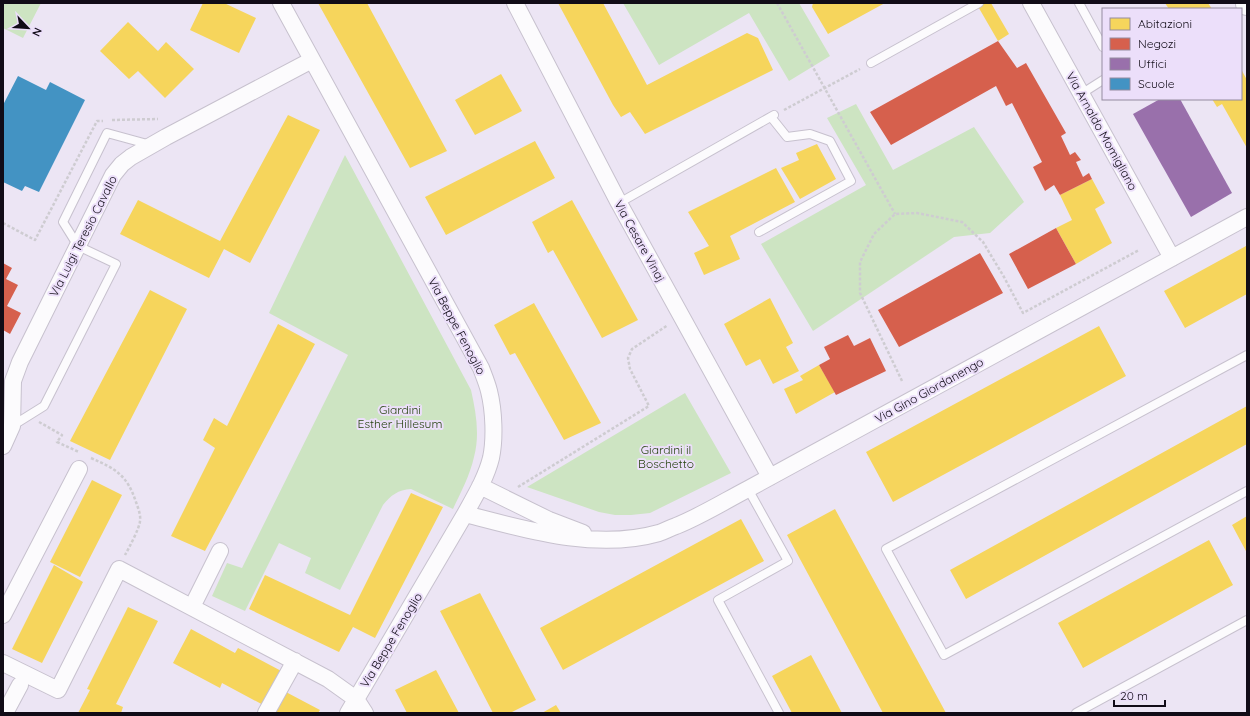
<svg xmlns="http://www.w3.org/2000/svg" width="1250" height="716" viewBox="0 0 1250 716" font-family="Quicksand,sans-serif">
  <style>
    .green { fill: #cde4c2 }
    .homes { fill: #f6d55c }
    .shops { fill: #d6604d }
    .offices { fill: #9970ab }
    .schools { fill: #4393c3 }
    .lines { fill: none; stroke-linecap: round; stroke-linejoin: round }
    .service-casing { stroke: #c7c1ce; stroke-width: 10 }
    .minor-casing { stroke: #c7c1ce; stroke-width: 18 }
    .secondary-casing { stroke: #c7c1ce; stroke-width: 24 }
    .path { stroke: #ceccd1; stroke-width: 2.5; stroke-dasharray: 3 2; stroke-linecap: butt }
    .service { stroke: #fcfbfd; stroke-width: 8 }
    .minor { stroke: #fcfbfd; stroke-width: 16 }
    .secondary { stroke: #fcfbfd; stroke-width: 22 }
    .labels { text-anchor: middle; dominant-baseline: central; stroke-width: 4; stroke-linejoin: round; paint-order: stroke }
    .street-label { font-size: 12px; fill: #110c17; stroke: #ecdffa }
    .park-label { font-size: 12px; fill: #25430e; stroke: #ecdffa }
  </style>
  <rect width="100%" height="100%" fill="#ece5f4"/>
  <path class="green" d="M3,3H41L23,38L3,28Z
    M623,3H799L830,56L789,81L749,13L659,65Z
    M856,104L893,170L974,127L1024,202L990,233L954,237L813,331L761,244L866,185L827,118Z
    M345,155L471,390C476,412 480,435 474,457C470,475 461,492 453,509L411,489C398,490 391,495 383,505L340,590L305,573L311,558L279,543L245,611L212,596L227,563L242,568L348,355L269,313Z
    M685,393L731,473L650,513L631,515H615L599,512L527,487Z"/>
  <path class="homes" d="M203,3H224L256,18L239,53L190,30Z
    M318,3H367L447,151L410,168Z
    M558,3H603L647,85L747,33L758,38L773,70L645,134L630,112L621,117L613,105Z
    M813,3H885L828,34L812,7Z
    M976,3H991L1009,34L998,41Z
    M1165,3H1208L1212,9H1169Z
    M128,22L158,51L166,42L194,69L165,98L138,71L129,79L100,51Z
    M1241,69L1247,80V148L1222,104L1217,107L1212,99H1241Z
    M501,74L522,111L475,135L455,100Z
    M288,115L320,130L250,263L224,249L209,278L120,234L138,200L220,241Z
    M535,141L555,178L446,235L425,197Z
    M817,144L836,179L800,199L781,168L799,160L796,153Z
    M776,168L795,202L730,236L740,259L704,275L694,253L709,246L688,212Z
    M1092,179L1105,203L1095,209L1112,243L1076,264L1056,228L1072,220L1060,195Z
    M572,200L638,320L602,338L553,250L548,253L532,222Z
    M1246,246L1247,248V294L1185,328L1164,291Z
    M150,290L187,309L110,460L70,441Z
    M770,298L793,343L786,347L799,371L773,384L760,359L746,366L724,324Z
    M534,303L601,423L564,440L515,353L510,355L494,325Z
    M278,324L315,344L205,551L171,536L215,448L203,440L214,418L227,426Z
    M1099,326L1126,376L893,502L866,452Z
    M819,365L835,392L796,414L784,389L803,380L800,376Z
    M1247,406V444L966,599L950,570Z
    M92,480L122,495L80,577L50,562Z
    M411,493L443,507L375,638L353,627L339,652L249,609L265,575L350,615Z
    M835,509L946,713H883L787,535Z
    M1247,516V553L1232,525Z
    M741,519L764,561L563,670L540,628Z
    M1209,540L1233,585L1083,668L1058,623Z
    M54,565L83,582L42,663L12,649Z
    M480,593L536,700L510,713H493L440,611Z
    M128,607L158,621L116,704L123,707L121,713H78L90,690L87,689Z
    M191,629L235,653L238,648L285,673L267,707L222,683L220,688L173,663Z
    M811,655L842,713H792L772,676Z
    M436,670L459,713H407L395,690Z
    M284,691L320,710L318,713H273Z
    M556,705L561,713H542Z"/>
  <path class="shops" d="M998,41L1017,68L1026,63L1066,133L1061,136L1070,155L1075,152L1081,160L1076,162L1083,177L1089,173L1092,179L1060,195L1054,185L1045,191L1033,167L1042,162L1012,103L1006,106L996,86L891,145L870,112Z
    M1056,228L1076,264L1028,289L1009,254Z
    M980,253L1003,293L899,347L878,310Z
    M3,263L12,268L6,279L18,285L7,306L21,313L10,334L3,330Z
    M848,335L854,346L870,338L886,371L836,395L819,365L830,359L824,347Z"/>
  <path class="offices" d="M1160,99H1180L1232,193L1191,217L1133,114Z"/>
  <path class="schools" d="M18,76L46,90L50,82L85,100L39,192L25,186L22,191L3,182V105Z"/>
  <g class="lines">
    <defs>
      <path id="service" d="M1079,3L1103,47
        M871,63L979,3
        M1081,94L1103,80
        M619,203L774,115
        M759,232L851,181L830,141L810,134L787,137L771,117
        M1247,355L886,549L944,655L1247,491
        M12,426L44,406L116,264L78,246L63,222L107,133L151,145
        M748,489L788,561L718,600L779,713
        M1076,713L1247,620"/>
      <path id="minor" d="M281,3L481,368C484,376 487,383 489,391C494,411 495,439 491,458C486,478 475,496 465,514L348,713
        M515,3L619,203L770,477
        M1031,3L1172,258
        M3,446L12,426L13,381L20,362L113,175L122,164L131,157L166,137L312,60
        M480,486L549,520L583,533
        M465,514C527,530 596,551 659,533C665,531 670,528 676,526C701,516 725,501 748,489L1247,217
        M192,607L220,551
        M3,615L79,469
        M3,663L58,690L119,569L328,679L356,699L365,713
        M5,713L20,685
        M266,713L295,661"/>
      <path id="secondary" d="M1247,3V4"/>
    </defs>
    <use href="#service" class="service-casing"/>
    <use href="#minor" class="minor-casing"/>
    <use href="#secondary" class="secondary-casing"/>
    <path class="path" d="M777,3L895,214
      M784,110L860,69
      M112,120L158,119
      M3,223L35,240L97,121H103
      M902,381L860,293V262L874,234L895,214L917,213L962,222L983,242L1004,277L1023,313L1139,250
      M39,422L62,435L57,442L79,452
      M91,458C116,469 127,475 136,502C138,508 141,515 140,521C140,527 129,548 125,555
      M518,487L649,406L630,369L628,358L632,349L668,325"/>
    <use href="#service" class="service"/>
    <use href="#minor" class="minor"/>
    <use href="#secondary" class="secondary"/>
  </g>
  <g class="labels">
    <g class="street-label">
      <text transform="translate(1102 131) rotate(61)">Via Arnaldo Momigliano</text>
      <text transform="translate(83 236) rotate(-63)">Via Luigi Teresio Cavallo</text>
      <text transform="translate(640 241) rotate(61)">Via Cesare Vinaj</text>
      <text transform="translate(457 326) rotate(62)">Via Beppe Fenoglio</text>
      <text transform="translate(929 390) rotate(-29)">Via Gino Giordanengo</text>
      <text transform="translate(391 640) rotate(-59)">Via Beppe Fenoglio</text>
    </g>
    <g class="park-label">
      <text x="400" y="409">Giardini<tspan x="400" dy="14">Esther Hillesum</tspan></text>
      <text x="666" y="449">Giardini il<tspan x="666" dy="14">Boschetto</tspan></text>
    </g>
  </g>
  <rect width="1250" height="716" fill="none" stroke="#110c17" stroke-width="8"/>
  <rect x="1102" y="8" width="140" height="92" fill="#ecdffa" stroke="#948b9f"/>
  <rect x="1110" y="18" width="20" height="12" fill="#f6d55c" stroke="#948b9f"/>
  <text x="1138" y="28" font-size="12" fill="#110c17">Abitazioni</text>
  <rect x="1110" y="38" width="20" height="12" fill="#d6604d" stroke="#948b9f"/>
  <text x="1138" y="48" font-size="12" fill="#110c17">Negozi</text>
  <rect x="1110" y="58" width="20" height="12" fill="#9970ab" stroke="#948b9f"/>
  <text x="1138" y="68" font-size="12" fill="#110c17">Uffici</text>
  <rect x="1110" y="78" width="20" height="12" fill="#4393c3" stroke="#948b9f"/>
  <text x="1138" y="88" font-size="12" fill="#110c17">Scuole</text>
  <g transform="translate(28 28) rotate(115)" stroke="#ecdffa" stroke-width="3" paint-order="stroke">
  <path d="M0-3L7 15L0 10L-7 15Z" fill="#110c17"/>
  <text y="-6" font-size="11" font-weight="bold" text-anchor="middle" fill="#110c17">N</text>
  </g>
  <path d="M1114 700v6h51v-6" fill="none" stroke="#110c17" stroke-width="2"/>
  <text x="1120" y="700" font-size="12" fill="#110c17" stroke="#ecdffa" stroke-width="3" paint-order="stroke">20 m</text>
</svg>
